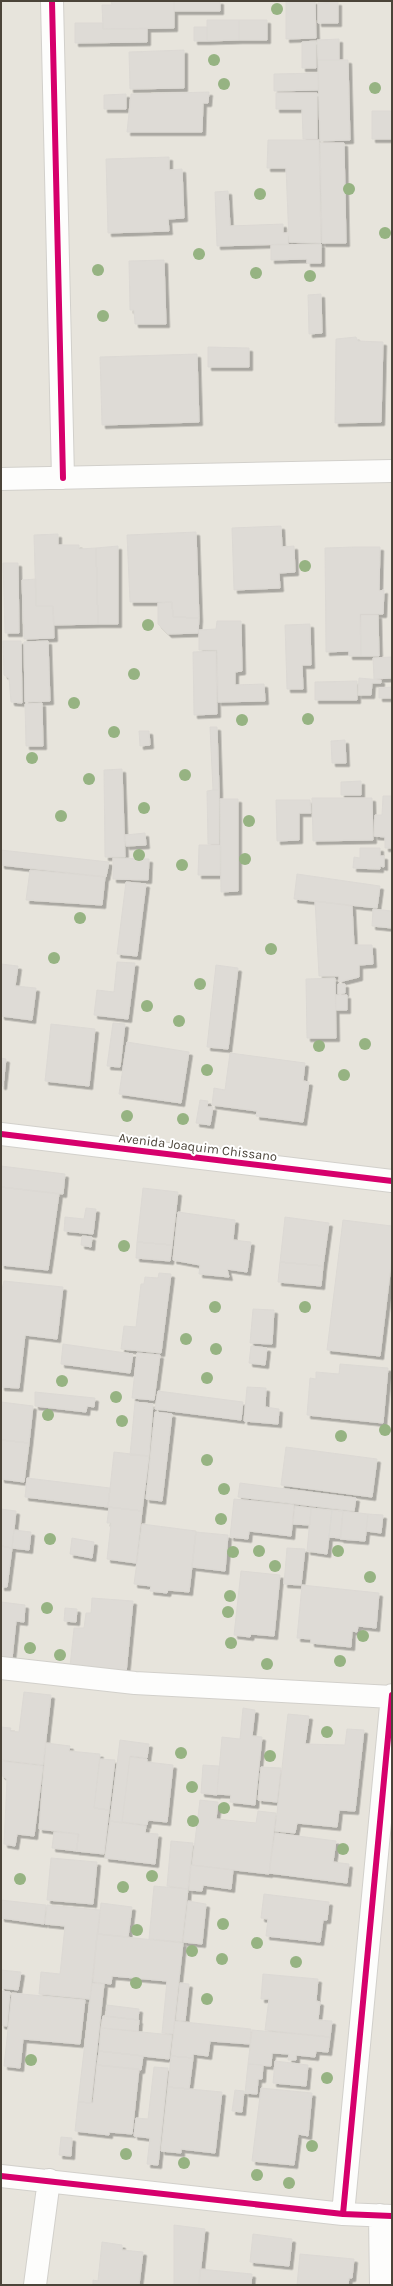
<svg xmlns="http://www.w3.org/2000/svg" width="393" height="2286" viewBox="0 0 393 2286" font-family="Karla,sans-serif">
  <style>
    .residential { fill: #e7e4dc }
    .building { fill: #dedbd6; stroke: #dcd9d4; filter: url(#shadow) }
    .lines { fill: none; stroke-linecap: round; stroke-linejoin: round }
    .minor-casing { stroke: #d2d0cb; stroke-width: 24 }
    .minor { stroke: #fdfdfc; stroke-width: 22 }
    .cycleway-casing { stroke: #fff; stroke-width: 8 }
    .cycleway { stroke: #d6006c; stroke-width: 6 }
    .tree { fill: #96b382 }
    .labels { text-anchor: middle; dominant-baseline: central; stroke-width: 4; stroke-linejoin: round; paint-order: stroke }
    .street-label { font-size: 13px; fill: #4b4439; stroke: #fff }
  </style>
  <defs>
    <filter id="shadow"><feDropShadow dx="3.5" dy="3.5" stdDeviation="0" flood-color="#0004"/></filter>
  </defs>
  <rect width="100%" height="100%" fill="#f4f2ee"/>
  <path class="residential" d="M1,1H392V2285H1Z"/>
  <path class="building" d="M111,1H174V28L103,29L102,5H112Z
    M174,1H220V11H174Z
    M286,1H315L316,38L286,39Z
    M338,2V23H318V3Z
    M207,20H239V40L207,41Z
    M239,20H267V40H239Z
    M75,23H103V29H147V42L75,43Z
    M194,27H207V41H194Z
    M339,39V60H318L317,40Z
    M316,41V68H302V42Z
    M184,50V88L130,89L129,52Z
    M318,60H348L350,140L320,141Z
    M318,73V90L274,91V74Z
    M209,92L208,103H203L202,132H127L131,94Z
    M276,93H317V139H303L302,109H276Z
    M126,94V109H104V95Z
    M372,111H392V139H372Z
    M268,140H319L321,243L289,242L286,168H267Z
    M320,143H344L346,243H322Z
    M169,157V170L182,169L184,218L168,219L169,231L108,233L106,159Z
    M228,191L230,226L283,224V233H288V244L217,246L215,192Z
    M321,244V263H307V259L271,260V245Z
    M164,260L166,324H135L134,310H130L129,261Z
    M321,294L322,333L309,334L308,295Z
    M356,337L358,341L383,342L381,422L335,423L336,339Z
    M208,347L249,348V367H208Z
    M197,354L199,422L102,425L100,357Z
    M281,526L282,547L294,546L295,572L279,573L280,588L234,590L232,528Z
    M196,532L199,618L173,617L172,602H130L127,535Z
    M58,534V545H79V549L96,548L98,624L54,625L53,606H36L34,535Z
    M118,546V624H98L96,548Z
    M354,547H380L379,591L384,590L383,614H360L361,656H349V651L326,652L325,548Z
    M3,563H18L19,633H5Z
    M36,579V606H53L54,638L24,639L22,580Z
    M172,602L173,617L199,618L198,633L168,634L158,624V603Z
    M361,615H378L379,656H361Z
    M217,621H241L242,671L235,672V685L264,684L265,701L218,702L217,650H199V630L216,629Z
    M310,624L311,665H302L303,689H287L285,625Z
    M3,641H21L22,703L11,702L9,678L4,675Z
    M48,641L50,701L25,702L24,642Z
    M216,651L217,714L194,715L193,652Z
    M391,657L392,678L374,679L373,658Z
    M359,678L381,680V683H372L371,695H358Z
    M357,681V700H315V682Z
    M392,687V698H379V688Z
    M42,703L43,746H26L25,704Z
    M210,727H217L219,790H213Z
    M139,731H149L150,745L140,746Z
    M345,740L346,763H332L331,741Z
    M122,769L125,857H105L104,770Z
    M361,781V795H341V782Z
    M213,790H219V844H208L207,791Z
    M383,796H392V848H385V837L374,836L375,815H382Z
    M312,798H372L373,840L313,841Z
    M220,799H238V891L221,892Z
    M276,800H310L311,813H299V840L277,841Z
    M145,833L146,845L126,846L125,835Z
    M199,845H220V875H198Z
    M360,848H380V856H384V867L380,866V869L353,868L354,857L360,858Z
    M1,850L109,862L106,877L1,865Z
    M113,858L149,859L148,880L113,879Z
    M30,870L105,877L102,905L26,900Z
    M297,874L380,886L377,908L294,899Z
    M126,882L146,884L137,956L117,954Z
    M315,901L352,906L354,945H372L373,964L359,965V977L339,982V976H319Z
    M373,909L392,911V928L372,926Z
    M117,962L135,963L128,1019L94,1015L97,990L114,992Z
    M1,964L18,966L15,986L36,988L32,1020L1,1016Z
    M216,965L238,968L228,1049L207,1047Z
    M335,978L336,1038H307L306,979Z
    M338,984H345V993L338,994Z
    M336,995H347V1010H336Z
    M113,1023L125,1024L120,1067L107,1066Z
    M51,1024L95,1029L89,1086L45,1081Z
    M127,1042L189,1052L181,1103L119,1094Z
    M230,1053L305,1063L303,1081L309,1082L303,1122L256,1116L257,1111L212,1105L214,1088L225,1090Z
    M1,1058L6,1059L3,1086H1Z
    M200,1100L208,1101L207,1107H213L210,1125L196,1123Z
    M1,1166L65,1174L63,1194L1,1187Z
    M1,1187L59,1194L48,1270L1,1265Z
    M143,1188L178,1192L172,1245L137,1242Z
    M86,1208L96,1209L93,1234L64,1231L65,1217L84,1219Z
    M178,1212L235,1220L233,1240L251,1242L247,1272L227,1269L229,1277L199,1274L200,1265L173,1260Z
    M285,1217L329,1223L323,1266L280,1262Z
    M343,1220L392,1226V1257L380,1356L327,1350Z
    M82,1236L92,1237L91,1247L81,1245Z
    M137,1242L172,1245L170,1261L136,1258Z
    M280,1262L323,1266L321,1286L278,1282Z
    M159,1273L171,1274L161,1353L121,1349L124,1326L136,1327L141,1284H144L145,1277L158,1278Z
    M4,1281L63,1287L57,1339L25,1335L19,1388L1,1387V1294Z
    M253,1309L274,1310L272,1344L250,1343Z
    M63,1344L133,1354L130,1373L61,1364Z
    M251,1346L267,1348L265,1365L249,1363Z
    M137,1353L160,1355L154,1400L132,1398Z
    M340,1364L388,1368L383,1423L307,1415L310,1378L316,1379V1372L339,1374Z
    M247,1387L266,1388L265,1407L279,1409L278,1424L244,1421Z
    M158,1391L243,1402L241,1420L155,1409Z
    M35,1392L95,1398L94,1407L87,1406L86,1412L35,1406Z
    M1,1402L33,1406L29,1443L1,1440Z
    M135,1402L153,1404L149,1456L130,1455Z
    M155,1412L172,1414L162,1501L146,1499Z
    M1,1440L29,1443L24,1482L1,1479Z
    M286,1447L377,1459L372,1497L281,1485Z
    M114,1452L149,1456L142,1511L108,1507Z
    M27,1478L110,1488L108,1507L25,1497Z
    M240,1483L356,1498L354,1511L238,1497Z
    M234,1499L294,1505L291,1536L249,1531L248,1539L230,1537Z
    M295,1506L311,1508L310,1525L293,1524Z
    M109,1507L142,1511L136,1563L107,1559L111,1523H107Z
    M311,1508L332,1510L327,1554L307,1551Z
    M1,1509L16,1511L12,1548L1,1546Z
    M332,1510L343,1511L341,1538L329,1537Z
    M332,1510L343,1511L340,1538L329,1537Z
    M343,1511L368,1514L365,1541L340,1539Z
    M368,1514L383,1515L381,1533L366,1531Z
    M142,1524L196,1531L189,1592L168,1590L167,1593L150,1591L151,1586L134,1584Z
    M14,1530L31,1532L29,1550L12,1548Z
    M196,1532L228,1535L225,1571L192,1567Z
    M72,1538L94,1542L92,1558L70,1554Z
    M1,1546L12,1548L7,1587H1Z
    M287,1548L305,1549L301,1585L284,1584Z
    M241,1571L280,1575L274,1636L251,1634L250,1637L234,1635Z
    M302,1585L379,1593L376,1628L358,1626L357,1632L352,1631L351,1647L311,1643V1639L297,1638Z
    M92,1598L133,1601L126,1673L70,1667L74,1628H84L86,1613H91Z
    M1,1602L25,1605L24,1622L16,1621L12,1659L1,1658Z
    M65,1608L77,1609L76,1622L64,1621Z
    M24,1692L51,1695L43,1765L1,1760V1727L11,1728L10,1731L19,1732Z
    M243,1708L255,1710L252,1736L262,1737L255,1805L230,1802L231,1795L217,1794L222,1737L240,1739Z
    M288,1714L309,1716L305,1744L345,1745L347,1729L364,1730L355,1811L339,1810L337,1827L297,1823L295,1833L275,1831Z
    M120,1740L149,1744L147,1758L130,1756L122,1823L110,1821Z
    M46,1743L70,1746L69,1751L100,1754L94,1808L109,1810L104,1854L76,1851L79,1834L39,1829Z
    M130,1757L147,1759V1762L173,1765L167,1822L148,1820L147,1825L122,1822Z
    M100,1759L115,1760L109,1810L94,1808Z
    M1,1761L43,1766L34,1836L17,1834L15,1846L4,1844L7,1779L1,1775Z
    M203,1765L219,1766L217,1795L201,1793Z
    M261,1767L281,1768L277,1802L258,1800Z
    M200,1800L218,1802L216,1819L256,1823L258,1811L276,1813L269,1874L192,1865Z
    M110,1821L146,1826L145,1833L158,1834L155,1864L105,1858Z
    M54,1832L78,1834L77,1851L52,1848Z
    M275,1833L336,1841L333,1862L349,1864L347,1883L269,1873Z
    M171,1841L193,1843L188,1889L167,1886Z
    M51,1858L97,1862L93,1904L47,1900Z
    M191,1865L233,1870L231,1889L203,1885L202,1891L189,1890Z
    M154,1886L188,1889L182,1942L149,1939Z
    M264,1894L329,1902L327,1920H323L320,1942L266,1936L268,1919L261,1918Z
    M1,1900L46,1905L44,1924L1,1918Z
    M188,1901L206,1904L202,1944L183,1942Z
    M101,1903L132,1907L128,1937L98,1934Z
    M47,1905L100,1910L90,1999L39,1994L41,1972L60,1974L65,1926L45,1924Z
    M97,1934L183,1943L173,2034L162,2033L167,1981L112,1976L111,1984L93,1982Z
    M1,1970L21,1972L18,1990L1,1988Z
    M263,1974L318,1979L316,2001L320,2002L318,2020L332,2021L330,2037L265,2030L269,1999H261Z
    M92,1983L104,1984L91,2103L78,2102Z
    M180,1983L189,1984L185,2021L176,2020Z
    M1,1991L10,1992L7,2026L1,2025Z
    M12,1993L85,2000L80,2044L23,2039L20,2068L4,2066Z
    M107,2005L139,2009L138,2020L106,2016Z
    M103,2016L139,2020L138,2031L101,2028Z
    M175,2021L251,2029L250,2044L210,2041L208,2056L193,2054V2058L171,2056Z
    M101,2028L172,2035L169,2059L99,2051Z
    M252,2030L330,2037L328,2052L316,2051L315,2057L296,2055V2060H288L289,2054L272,2053L271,2066L248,2064Z
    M99,2051L143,2056L141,2070L97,2065Z
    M171,2056L193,2058L189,2089L168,2087Z
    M275,2061L308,2065L306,2086L273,2083Z
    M248,2064L263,2065L262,2079H258L257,2094L245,2093Z
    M97,2065L139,2069L132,2134L109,2132V2135L75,2131L78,2102L93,2103Z
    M154,2067L168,2068L158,2165L147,2164L150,2138L134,2136L136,2118L148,2119Z
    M168,2087L222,2092L215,2153L181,2149V2153L161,2151Z
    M261,2088L312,2093L308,2136L298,2134L294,2165L252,2161Z
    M235,2090L244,2091L242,2112L232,2111Z
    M61,2137L72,2138L71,2156L59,2155Z
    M174,2225L205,2229L199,2285H174Z
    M253,2234L292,2239L289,2266L250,2262Z
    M102,2242L122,2245V2250L143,2252L139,2285H93V2280L98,2281Z
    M300,2254L354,2259L352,2278H349L348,2285H297Z
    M200,2269L252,2274L251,2285H199Z"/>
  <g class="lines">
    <defs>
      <path id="minor" d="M52,1L63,478
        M1,479L392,471
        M1,1134L392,1181
        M1,1668L135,1683L392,1697
        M1,2176L343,2214L392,2216
        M343,2214L392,1695
        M380,2215L381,2285
        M35,2285L49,2180"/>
    </defs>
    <use href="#minor" class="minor-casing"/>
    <use href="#minor" class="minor"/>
    <defs>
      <path id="cycleway" d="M52,1L63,478
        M1,1134L392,1181
        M1,2176L343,2214L392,2216
        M343,2214L392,1695"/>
    </defs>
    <use href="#cycleway" class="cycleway-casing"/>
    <use href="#cycleway" class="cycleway"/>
  </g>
  <g class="tree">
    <circle cx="277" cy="9" r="6"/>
    <circle cx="214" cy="60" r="6"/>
    <circle cx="224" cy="84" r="6"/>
    <circle cx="375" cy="88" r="6"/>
    <circle cx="349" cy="189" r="6"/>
    <circle cx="260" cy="194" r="6"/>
    <circle cx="385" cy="233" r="6"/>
    <circle cx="199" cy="254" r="6"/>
    <circle cx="98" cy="270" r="6"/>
    <circle cx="256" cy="273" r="6"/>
    <circle cx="310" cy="276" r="6"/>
    <circle cx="103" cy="316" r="6"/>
    <circle cx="305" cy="566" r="6"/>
    <circle cx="148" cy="625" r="6"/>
    <circle cx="134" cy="674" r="6"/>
    <circle cx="74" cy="703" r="6"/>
    <circle cx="308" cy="719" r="6"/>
    <circle cx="242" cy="720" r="6"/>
    <circle cx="114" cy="732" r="6"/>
    <circle cx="32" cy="758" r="6"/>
    <circle cx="185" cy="775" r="6"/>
    <circle cx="89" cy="779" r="6"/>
    <circle cx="144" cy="808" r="6"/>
    <circle cx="61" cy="816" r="6"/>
    <circle cx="249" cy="821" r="6"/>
    <circle cx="139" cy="855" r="6"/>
    <circle cx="245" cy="859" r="6"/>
    <circle cx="182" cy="865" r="6"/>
    <circle cx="80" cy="918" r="6"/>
    <circle cx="271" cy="949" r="6"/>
    <circle cx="54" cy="958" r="6"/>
    <circle cx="200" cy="984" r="6"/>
    <circle cx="147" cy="1006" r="6"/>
    <circle cx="179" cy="1021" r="6"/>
    <circle cx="365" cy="1044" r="6"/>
    <circle cx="319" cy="1046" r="6"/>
    <circle cx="207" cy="1070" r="6"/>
    <circle cx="344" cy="1075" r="6"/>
    <circle cx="127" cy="1116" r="6"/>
    <circle cx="183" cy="1119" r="6"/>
    <circle cx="124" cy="1246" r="6"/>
    <circle cx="215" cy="1307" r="6"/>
    <circle cx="305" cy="1307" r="6"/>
    <circle cx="186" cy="1339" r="6"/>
    <circle cx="216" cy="1349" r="6"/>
    <circle cx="207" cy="1378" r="6"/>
    <circle cx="62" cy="1381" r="6"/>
    <circle cx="116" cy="1397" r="6"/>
    <circle cx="48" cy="1415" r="6"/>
    <circle cx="122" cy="1421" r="6"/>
    <circle cx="385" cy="1430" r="6"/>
    <circle cx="341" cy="1436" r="6"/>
    <circle cx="207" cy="1460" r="6"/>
    <circle cx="224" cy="1489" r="6"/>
    <circle cx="221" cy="1519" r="6"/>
    <circle cx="50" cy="1539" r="6"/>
    <circle cx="259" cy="1551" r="6"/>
    <circle cx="338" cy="1551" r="6"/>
    <circle cx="233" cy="1552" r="6"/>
    <circle cx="275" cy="1566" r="6"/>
    <circle cx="370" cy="1577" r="6"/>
    <circle cx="230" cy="1596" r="6"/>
    <circle cx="47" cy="1608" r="6"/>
    <circle cx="228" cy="1612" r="6"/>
    <circle cx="363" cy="1636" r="6"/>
    <circle cx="231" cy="1643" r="6"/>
    <circle cx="30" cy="1648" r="6"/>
    <circle cx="60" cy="1655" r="6"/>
    <circle cx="340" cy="1661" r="6"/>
    <circle cx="267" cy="1664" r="6"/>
    <circle cx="327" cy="1732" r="6"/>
    <circle cx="181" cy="1753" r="6"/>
    <circle cx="270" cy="1756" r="6"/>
    <circle cx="192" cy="1787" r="6"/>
    <circle cx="224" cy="1808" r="6"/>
    <circle cx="193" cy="1821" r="6"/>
    <circle cx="343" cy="1849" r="6"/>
    <circle cx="152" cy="1876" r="6"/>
    <circle cx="20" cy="1879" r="6"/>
    <circle cx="123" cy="1887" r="6"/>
    <circle cx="223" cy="1924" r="6"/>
    <circle cx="137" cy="1930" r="6"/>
    <circle cx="257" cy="1943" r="6"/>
    <circle cx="192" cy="1951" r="6"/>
    <circle cx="222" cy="1959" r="6"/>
    <circle cx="296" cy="1962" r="6"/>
    <circle cx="136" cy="1983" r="6"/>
    <circle cx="207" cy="1999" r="6"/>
    <circle cx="31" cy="2060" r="6"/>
    <circle cx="327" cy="2078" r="6"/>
    <circle cx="312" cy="2146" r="6"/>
    <circle cx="126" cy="2154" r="6"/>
    <circle cx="184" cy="2163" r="6"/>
    <circle cx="257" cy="2175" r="6"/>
    <circle cx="289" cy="2183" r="6"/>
  </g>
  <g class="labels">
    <g class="street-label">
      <text transform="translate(198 1147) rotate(7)">Avenida Joaquim Chissano</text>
    </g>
  </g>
  <rect width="393" height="2286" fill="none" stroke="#4b4439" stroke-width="4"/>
</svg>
